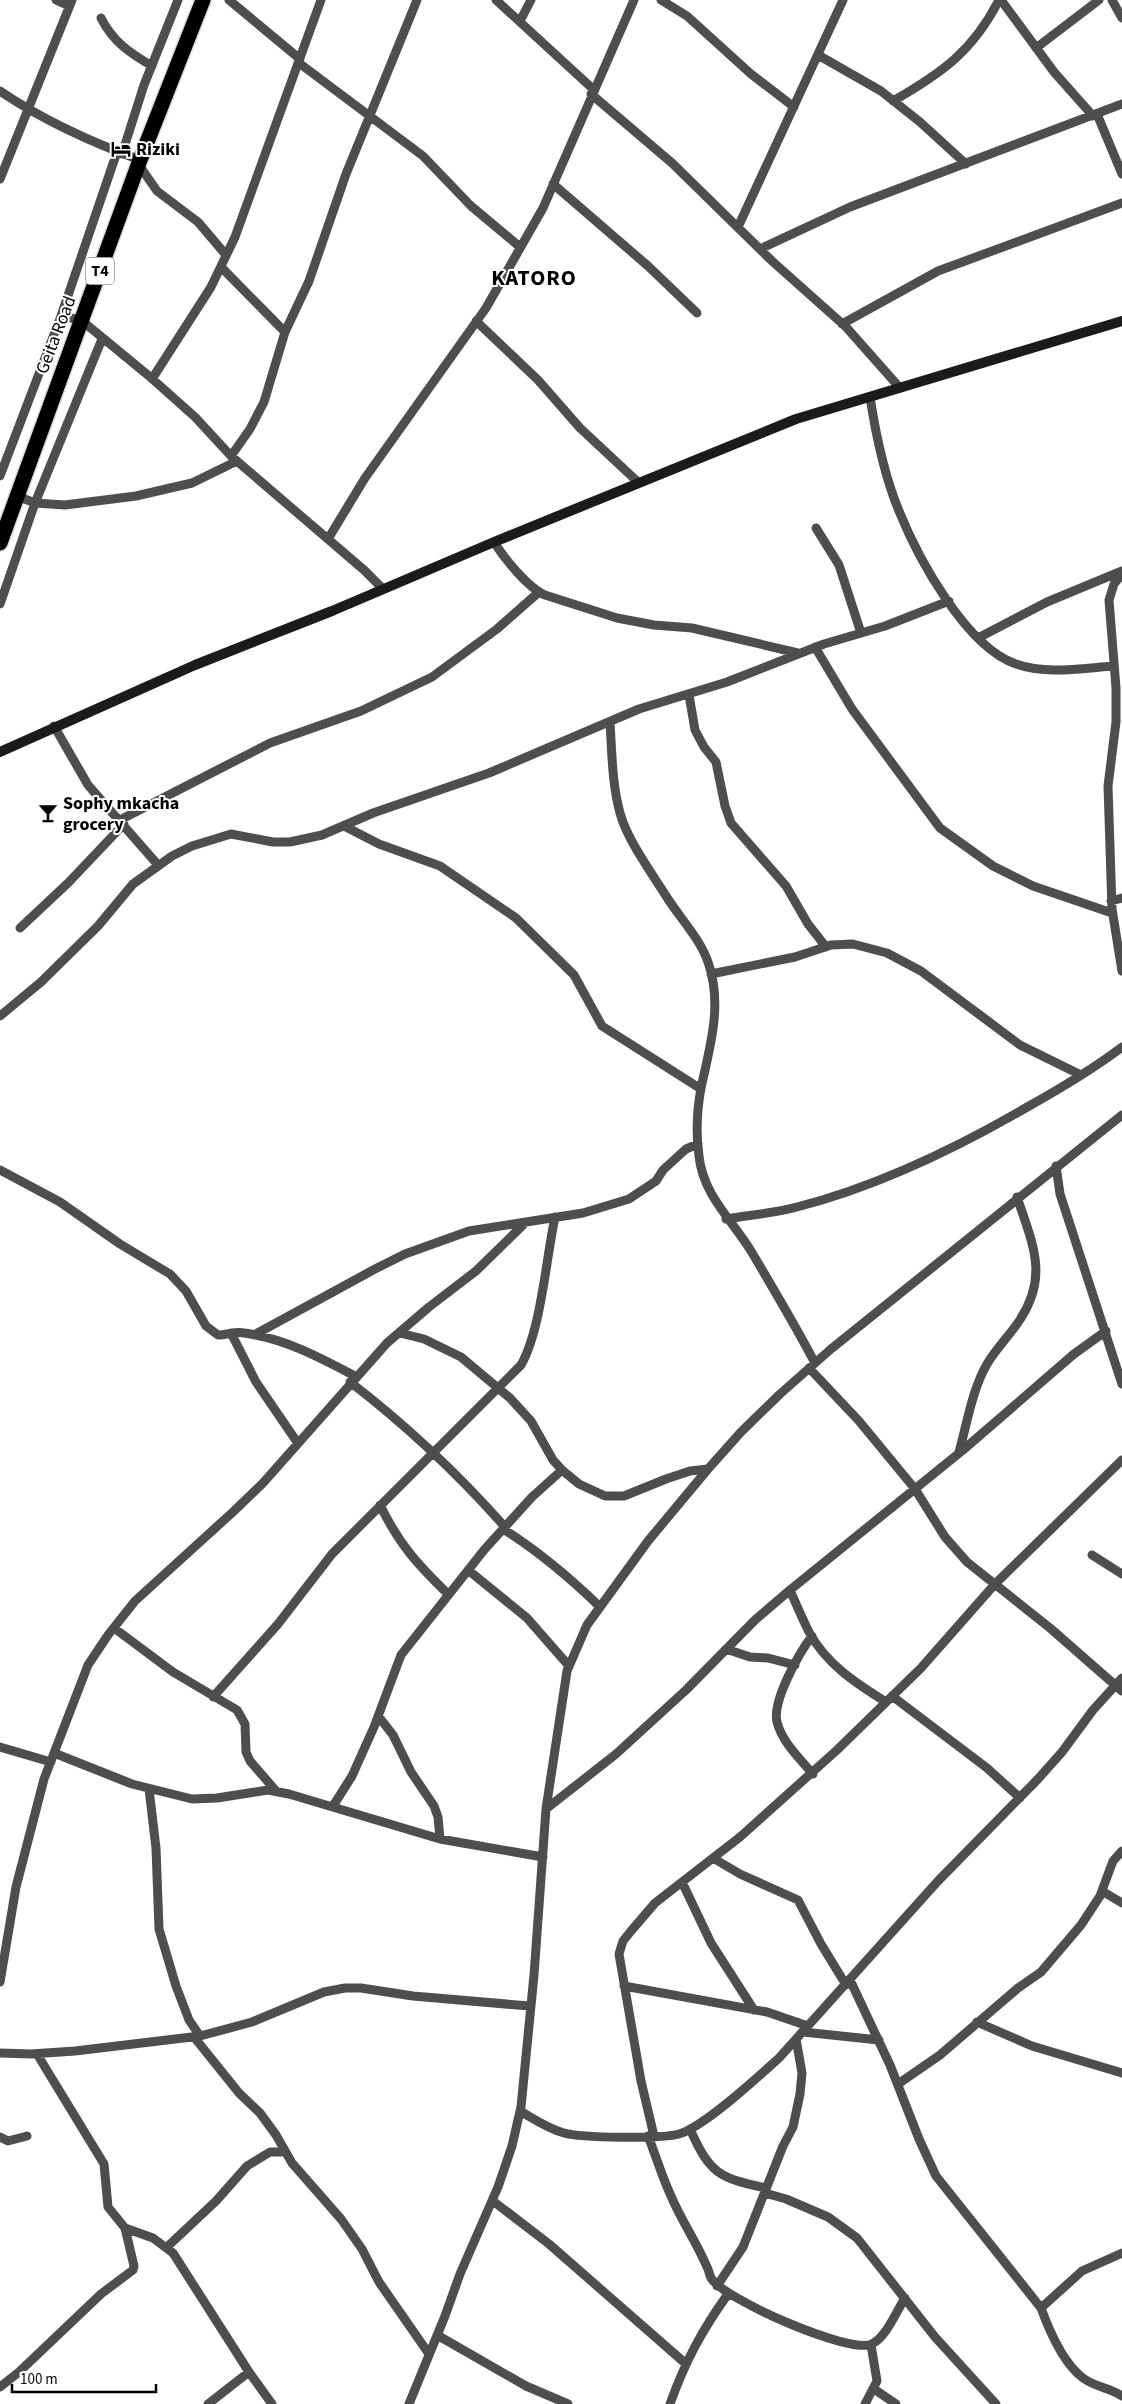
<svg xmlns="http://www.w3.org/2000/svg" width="1122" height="2404" viewBox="0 0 1122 2404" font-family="'Source Sans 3',sans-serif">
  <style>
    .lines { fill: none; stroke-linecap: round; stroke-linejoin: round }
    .highway-casing { stroke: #dbdbdb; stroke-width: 18 }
    .street { stroke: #4e4e4e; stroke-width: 9 }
    .secondary { stroke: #1b1b1b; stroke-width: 10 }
    .highway { stroke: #000; stroke-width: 15 }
    .labels { text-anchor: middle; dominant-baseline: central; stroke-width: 4; stroke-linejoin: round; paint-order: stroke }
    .shield { fill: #fff; stroke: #4c4c4c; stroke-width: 1 }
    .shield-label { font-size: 16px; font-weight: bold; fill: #000 }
    .poi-label { font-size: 18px; font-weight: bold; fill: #000; stroke: #fff; text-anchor: start }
    .street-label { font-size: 18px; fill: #000; stroke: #fff }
    .district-label { font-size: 22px; font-weight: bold; letter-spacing: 1px; fill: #000; stroke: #fff }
  </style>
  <rect width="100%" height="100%" fill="#fff"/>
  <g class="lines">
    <defs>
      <path id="highway" d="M0,543L140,160L203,0"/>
    </defs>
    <use href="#highway" class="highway-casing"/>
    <path class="street" d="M56,0L69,6
      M229,0L300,59
      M496,0L593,89
      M661,0L687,16L751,74L794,107
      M1001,0L1054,72L1093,116
      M1112,0L1122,18
      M101,18C113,42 130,53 152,66
      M520,21L531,0
      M1036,48L1099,0
      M818,55L881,91L920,122L966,164
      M299,63L423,156L471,206L520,247
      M0,91C44,121 91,142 140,160
      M591,94L672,163L772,261L846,327L900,388
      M893,101C942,73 973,51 999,0
      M1097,114L1122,174
      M122,154L144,85L178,0
      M139,165L157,191L198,222L226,255
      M0,179L72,0
      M553,184L648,266L697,313
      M738,227L843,0
      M760,249L850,207L1122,104
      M221,267L285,332
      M61,316L81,320L149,376L195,417L231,456L364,570L383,589
      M476,321L538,380L580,428L639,483
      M842,324L938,271L1122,203
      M152,379L211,287L235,237L321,0
      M870,397C876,436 884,475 899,511C918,558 966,647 1016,664C1047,675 1083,668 1114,666
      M231,456L250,429L264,402L285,332L309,281L346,174L417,0
      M0,476L61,316L117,152
      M17,496L35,503L65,505L136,496L192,483L237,461
      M816,528L839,565L861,633
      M328,539L365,478L486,308L543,208L634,0
      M494,542C504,558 528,588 545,595L617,618L654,625L692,628L798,653
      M1122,574L1114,584L1109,600L1116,688V722L1108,786L1112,909L1122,971
      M0,604L35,503L102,339
      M978,638L1047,602L1122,571
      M815,647L852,709L940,828L993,866L1033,886L1112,913
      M689,695L695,730L704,747L716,762L725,806L731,823L786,886L808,924L826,947
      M610,723C612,753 612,784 620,813C627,840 653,875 668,899C681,919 700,939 708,962C723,1005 710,1046 701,1088C697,1110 696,1135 699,1156C703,1195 732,1220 751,1251C773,1288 795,1325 815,1363
      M54,726L88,785L158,865
      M120,820L270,743L361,711L432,677L497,629L539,592
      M344,826L379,844L440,866L516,918L574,975L602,1026L701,1089
      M1111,901L1122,898
      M20,928L68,883L124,824
      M711,974L795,957L831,945L853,944L887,953L921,971L1020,1045L1081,1075
      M0,1016L41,982L98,926L133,884L172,856L192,846L231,834L273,842H290L322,835L373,813L489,773L639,709L727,682L824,644L885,626L949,601
      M1056,1166L1060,1194L1122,1384
      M0,1170L60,1202L120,1244L170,1274L186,1291L206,1326L218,1335C227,1335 235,1331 244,1333C284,1338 321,1358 355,1376
      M726,1219C750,1215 775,1213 797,1207C879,1186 957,1148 1029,1106C1061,1088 1093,1069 1122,1047
      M231,1333L256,1382L297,1442
      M400,1333L424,1339L461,1357L510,1398L531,1421L553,1460L562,1470L579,1484L605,1496H624L666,1479L690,1471L708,1469
      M254,1335L375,1269L405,1254L469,1231L583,1213L629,1199L656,1181L663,1170L686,1149L698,1144
      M809,1368L859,1421L915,1489L945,1537L967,1562L1050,1628L1122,1691
      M350,1382C406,1425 458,1474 505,1527
      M959,1452C967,1424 972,1390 987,1364C995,1350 1007,1338 1017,1324C1050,1278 1033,1245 1017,1197
      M380,1505C399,1544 417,1564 448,1594
      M503,1529C538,1551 569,1577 599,1606
      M1092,1555L1122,1574
      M468,1570L527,1618L569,1666
      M790,1590C796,1604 802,1618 809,1632C826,1664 857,1684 886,1702
      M114,1628L173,1672L237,1710L245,1724L246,1752L250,1761L276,1791
      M812,1636C799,1653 772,1701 777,1722C782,1742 800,1759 813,1774
      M726,1649L750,1657L768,1658L795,1665
      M892,1696L987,1768L1020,1798
      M213,1697L278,1624L332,1554L521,1365C541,1330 546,1259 555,1217
      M379,1717L393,1735L411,1772L434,1806L438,1817L440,1839
      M0,1747L51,1762
      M54,1753L132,1784L192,1799L217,1798L268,1790L289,1794L440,1839L543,1857
      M149,1789L156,1848L159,1929L176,1986L189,2020L200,2036
      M333,1806L352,1776L374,1727L401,1655L484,1550L532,1497L562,1470
      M546,1809L616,1754L686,1690L755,1620L790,1590L963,1450L1074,1354L1106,1331
      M713,1858L740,1874L798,1900L821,1944L846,1985
      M682,1882L711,1943L754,2010
      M1102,1891L1122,1903
      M850,1980L890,2065L919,2139L936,2176L1041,2308C1049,2330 1064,2364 1083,2378C1095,2387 1110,2388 1122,2396
      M0,1982L16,1887L44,1779L88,1665L108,1635L135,1601L234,1511L263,1483L387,1343L429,1307L476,1271L526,1222
      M624,1986L767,2012L808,2026
      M977,2022L1032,2046L1122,2073
      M803,2032L879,2040
      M194,2037L239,2093L260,2113L276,2135L292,2163L341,2219L362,2249L379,2282L429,2354
      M0,2053L31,2054L75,2051L200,2036L252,2022L324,1992L345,1988H361L413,1996L529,2006
      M37,2054L104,2164L108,2207L125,2228L153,2238L173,2253L249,2372L272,2404
      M898,2084L940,2055L1018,1988L1041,1972L1081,1925L1100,1896L1113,1861L1122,1851
      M520,2111C534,2119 548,2129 564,2133C581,2138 662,2139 679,2134C704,2127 758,2077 779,2058L938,1881L1038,1779L1062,1752L1093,1710L1122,1678
      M690,2129C710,2174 719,2178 766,2188
      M648,2136C656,2156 662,2177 671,2196C681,2220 697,2243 707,2267C709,2270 709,2274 711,2278C723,2299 851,2355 872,2344C887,2336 896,2312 905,2298
      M654,2136L641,2081L619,1954L623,1941L631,1931L655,1903L740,1837L837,1750L921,1668L995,1584L1122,1460
      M0,2137L8,2141L27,2136
      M765,2193L786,2199L828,2217L857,2238L935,2337L996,2404
      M493,2201L549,2244L685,2363
      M167,2247L216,2201L247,2166L270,2152H285
      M717,2286L743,2247L783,2146L793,2127L800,2094L802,2073L796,2039
      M1041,2308L1082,2271L1122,2253
      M437,2335L526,2386L568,2404
      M0,2387L19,2372L101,2294L133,2270L134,2266L125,2228
      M874,2389L896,2404
      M208,2404L249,2372
      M409,2404L445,2316L460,2274L498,2187L512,2146L521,2107L534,1975L546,1809L567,1671L587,1625L648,1541L708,1469L741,1432L780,1394L831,1349L1122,1115
      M670,2404C685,2362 702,2330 728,2294
      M865,2404L877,2381L871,2345"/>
    <path class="secondary" d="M0,752L195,665L332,611L494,542L796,419L1122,321"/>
    <use href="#highway" class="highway"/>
  </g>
  <defs>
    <symbol id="hotel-bare" viewBox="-9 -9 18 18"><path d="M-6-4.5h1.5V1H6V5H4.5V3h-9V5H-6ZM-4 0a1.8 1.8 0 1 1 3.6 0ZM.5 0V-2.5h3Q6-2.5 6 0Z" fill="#000" stroke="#fff" stroke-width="2.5" paint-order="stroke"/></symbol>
    <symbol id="bar-bare" viewBox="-9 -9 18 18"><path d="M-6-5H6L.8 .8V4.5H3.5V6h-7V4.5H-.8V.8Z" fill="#000" stroke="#fff" stroke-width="2.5" paint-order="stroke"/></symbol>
  </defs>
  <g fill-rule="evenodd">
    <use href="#hotel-bare" x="107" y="135" width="28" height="28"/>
    <use href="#bar-bare" x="34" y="799" width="28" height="28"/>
  </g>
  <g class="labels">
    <rect class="shield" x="86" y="257.5" width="28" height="27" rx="4"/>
    <g class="shield-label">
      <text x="100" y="271">T4</text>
    </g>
    <g class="poi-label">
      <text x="136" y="149">Riziki</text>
      <text x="63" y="803">Sophy mkacha<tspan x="63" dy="21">grocery</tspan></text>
    </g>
    <g class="street-label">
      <text transform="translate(56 335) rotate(-69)">Geita Road</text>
    </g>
    <g class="district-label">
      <text x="534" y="278">KATORO</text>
    </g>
  </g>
  <path d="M12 2384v8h144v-8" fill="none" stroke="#000000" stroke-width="2.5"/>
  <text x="20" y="2384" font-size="15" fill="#000000" stroke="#ffffff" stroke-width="4" paint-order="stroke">100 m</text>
</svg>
